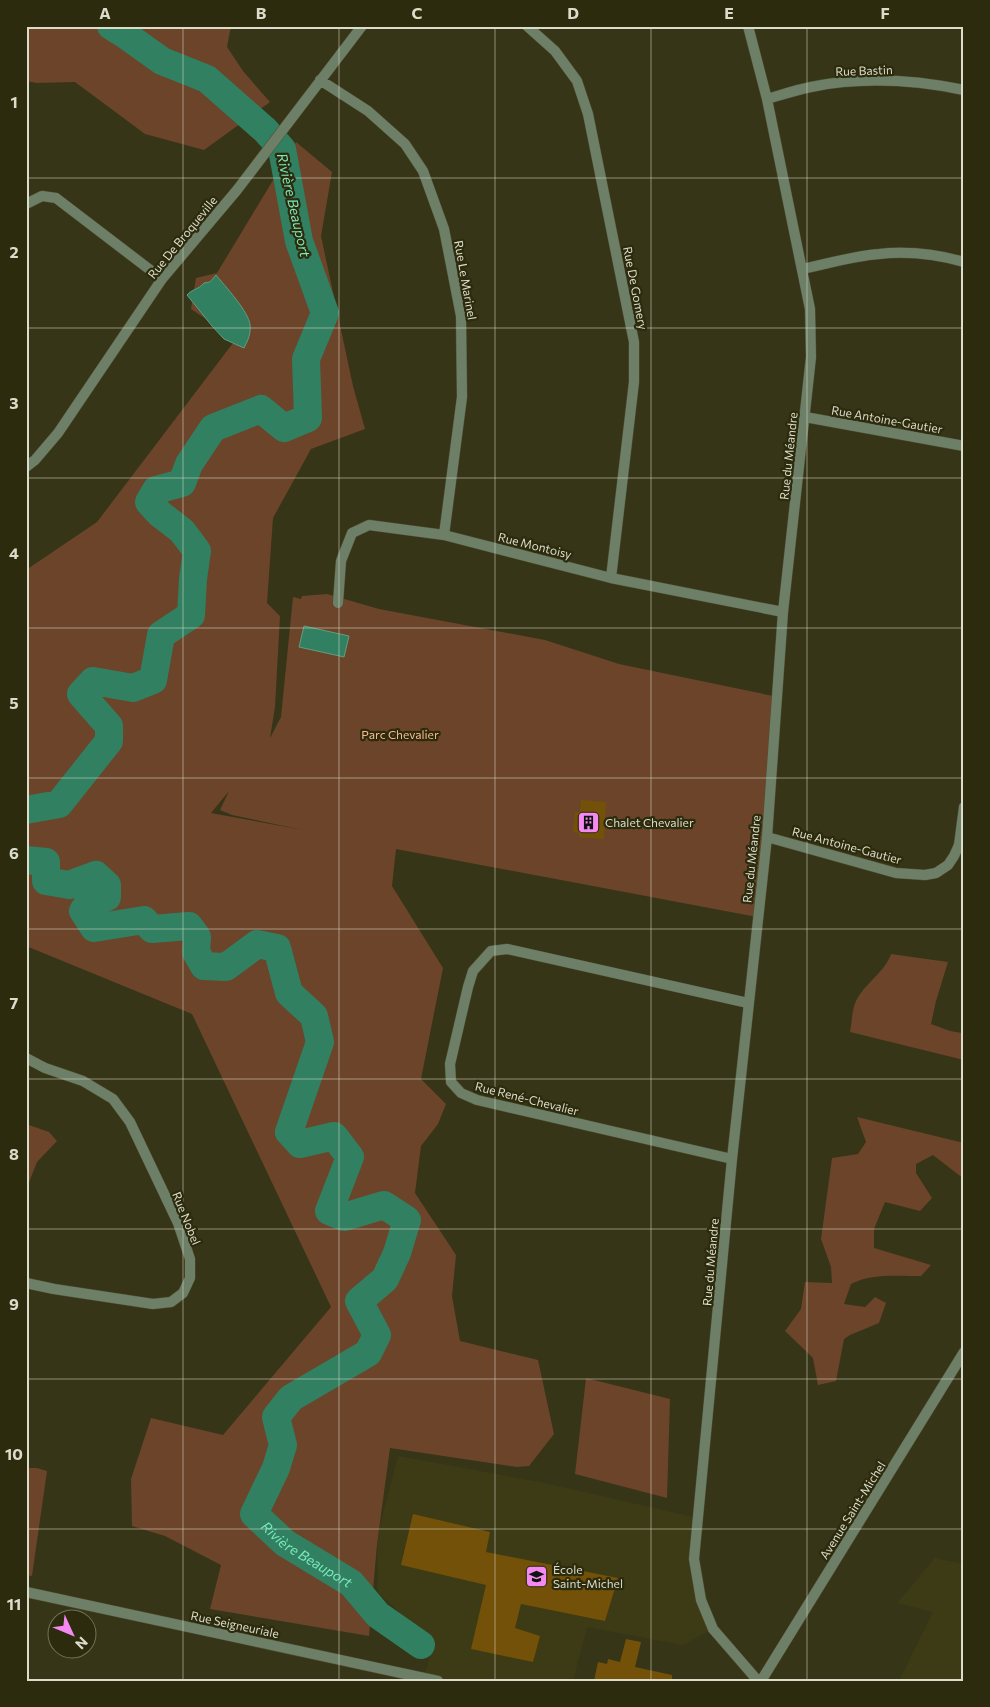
<svg xmlns="http://www.w3.org/2000/svg" width="990" height="1707" viewBox="0 0 990 1707" font-family="Commissioner,sans-serif">
  <style>
    .built { fill: #3c3b15 }
    .green { fill: #6c442a; fill-rule: evenodd }
    .water { fill: #318061; stroke: #649c80 }
    .lines { fill: none; stroke-linecap: round; stroke-linejoin: round }
    .river { stroke: #318061; stroke-width: 28 }
    .building { fill: #735108 }
    .minor-casing { stroke: #505034; stroke-width: 11 }
    .tertiary-casing { stroke: #505034; stroke-width: 11 }
    .minor { stroke: #6e7f67; stroke-width: 10 }
    .tertiary { stroke: #6e7f67; stroke-width: 10 }
    .grid { fill: none; stroke: #dbdcca; stroke-width: 1; stroke-opacity: 0.55 }
    .labels { text-anchor: middle; dominant-baseline: central; stroke-width: 4.5; stroke-linejoin: round; paint-order: stroke }
    .street-label { font-size: 12px; fill: #dbdcca; stroke: #2c2b0d }
    .park-label { font-size: 12px; fill: #fdb88e; stroke: #2c2b0d }
    .poi-label { font-size: 12px; fill: #dbdcca; stroke: #2c2b0d; text-anchor: start }
    .water-label { font-size: 14px; font-style: italic; fill: #7be8ba; stroke: #2c2b0d }
    .neatline { fill: none; stroke: #dbdcca; stroke-width: 2 }
    .grid-label { font-size: 16px; text-anchor: middle; font-weight: bold; fill: #dbdcca }
  </style>
  <rect width="100%" height="100%" fill="#363517"/>
  <path class="built" d="M398,1456L545,1483L698,1518L694,1559L713,1629L682,1645L587,1627L573,1681H438L424,1678L433,1643L378,1593L377,1537Z
    M935,1558L964,1564V1681H899L933,1612L897,1603Z"/>
  <path class="green" d="M26,26H231L227,47L243,71L270,102L204,150L145,134L75,82L37,83L26,81Z
    M296,142L332,172L321,236L353,386L365,429L311,449L273,518L267,603L280,616L275,707L270,738L281,717L293,597L301,599L302,596L327,594L379,609L545,640L619,664L778,697L757,917L396,849L392,886L443,968L421,1079L446,1104L438,1124L421,1146L415,1193L456,1255L452,1296L460,1341L538,1360L554,1434L529,1466L517,1467L390,1448L377,1544L369,1636L210,1609L221,1565L165,1536L132,1526L131,1479L151,1418L223,1435L331,1307L192,1014L26,946V570L97,522L236,339L191,309L196,278L217,273ZM229,791L220,810L232,815L303,830L211,813Z
    M891,954L948,962L936,1001L931,1024L950,1031L962,1033L964,1028V1060L850,1032C852,1022 852,1009 856,1001C865,983 885,972 891,954Z
    M857,1117L964,1143V1179L933,1155L916,1164V1173L932,1198L920,1211L885,1202L874,1229V1248L931,1265L921,1276C899,1276 871,1273 851,1284L844,1304L865,1307L875,1297L886,1303L879,1323L850,1335L844,1339L836,1381L818,1385L813,1358L785,1331L801,1309L805,1282L832,1283L831,1267L821,1239L832,1158L858,1154L866,1142Z
    M26,1124L49,1132L57,1141L37,1162L26,1190Z
    M586,1378L670,1399L667,1498L575,1474Z
    M26,1468H37L47,1471L32,1576L26,1575Z"/>
  <path class="water" d="M216,275C225,286 249,312 250,325C251,334 248,340 244,348L224,339L212,326L187,295C192,289 198,290 204,283L210,282Z
    M304,626L349,636L344,657L299,647Z"/>
  <g class="lines">
    <g class="river">
      <path d="M26,810L59,804L109,741V726L81,694L93,681L133,688L153,680L161,635L191,615L193,579L197,551L182,531L160,514L149,502L156,490L182,483L189,464L213,428L261,409L284,428L308,418L306,359L325,313L299,241L282,149L265,130L207,79L162,61L127,36L111,26"/>
      <path id="s1" d="M26,860L46,862V881L69,885L96,875L107,885V897L87,905L83,911L94,928L144,920L152,929L189,926L197,937L196,952L204,966L226,967L257,944L277,948L289,993L314,1016L320,1042L289,1132L300,1144L334,1136L350,1157L329,1211L344,1217L384,1205L407,1220L397,1253L385,1279L359,1301L377,1335L368,1353L291,1398L276,1417L283,1445L276,1468L254,1514L285,1543L351,1583L378,1615L421,1645"/>
    </g>
  </g>
  <path class="building" d="M581,800L606,802L604,839L579,837V833L573,832L575,812H580Z
    M413,1514L490,1532L486,1552L618,1578L605,1621L521,1604L515,1628L540,1636L533,1662L471,1649L486,1585L401,1565Z
    M626,1639L641,1642L635,1667L672,1675V1681H594L598,1662L607,1664L608,1659L620,1662Z"/>
  <g class="lines">
    <defs>
      <path id="minor" d="M527,26L555,51L577,81L588,114L634,342V382L611,578
        M748,26L767,99L810,309L811,357L783,612L767,837L732,1159L694,1559L701,1600L713,1629L758,1681
        M320,80L368,111L405,144L423,171L444,229L461,316L462,397L444,535
        M767,99C781,95 796,90 811,87C860,77 915,80 964,90
        M26,204L42,196L56,198L162,279
        M802,269C827,264 853,256 879,254C907,251 936,254 964,262
        M805,417L964,446
        M26,467L35,460L58,433L162,279L237,190L362,26
        M338,603L341,561L352,533L369,525L444,535L611,578L783,612
        M767,837L896,873L925,875L936,873L948,865L954,856L959,845L964,807
        M26,1058L45,1068L83,1081L113,1099L130,1122L178,1223L190,1259V1278L183,1293L171,1302L153,1304L54,1289L26,1283
        M732,1159L477,1100L461,1093L451,1082L450,1064L468,987L473,971L491,951L507,949L748,1003
        M761,1681L964,1352"/>
      <path id="tertiary" d="M26,1592L438,1681"/>
    </defs>
    <use href="#minor" class="minor-casing"/>
    <use href="#tertiary" class="tertiary-casing"/>
    <use href="#minor" class="minor"/>
    <use href="#tertiary" class="tertiary"/>
  </g>
  <path class="grid" d="M183,26V1681M339,26V1681M495,26V1681M651,26V1681M807,26V1681M26,178H964M26,328H964M26,478H964M26,628H964M26,778H964M26,929H964M26,1079H964M26,1229H964M26,1379H964M26,1529H964"/>
  <defs>
    <symbol id="building-square" viewBox="-11 -11 22 22"><rect x="-9" y="-9" width="18" height="18" rx="4" fill="#f389f1" stroke="#2c2b0d"/><path d="M-4-6H4V6H1V3H-1V6H-4ZM-2.5-4.3h1.7v1.8h-1.7ZM.8-4.3h1.7v1.8H.8ZM-2.5-1h1.7V.8h-1.7ZM.8-1h1.7V.8H.8Z" fill="#111"/></symbol>
    <symbol id="school-square" viewBox="-11 -11 22 22"><rect x="-9" y="-9" width="18" height="18" rx="4" fill="#f389f1" stroke="#2c2b0d"/><path d="M0-5L7-2L0 1L-7-2ZM-4 1L0 2.5L4 1V4Q0 6-4 4Z" fill="#111"/></symbol>
  </defs>
  <g fill-rule="evenodd">
    <use href="#building-square" x="576" y="810" width="25" height="25"/>
    <use href="#school-square" x="524" y="1564" width="25" height="25"/>
  </g>
  <g class="labels">
    <g class="street-label">
      <text transform="translate(864 70) rotate(-2)">Rue Bastin</text>
      <text transform="translate(182 237) rotate(-51)">Rue De Broqueville</text>
      <text transform="translate(466 280) rotate(80)">Rue Le Marinel</text>
      <text transform="translate(636 288) rotate(79)">Rue De Gomery</text>
      <text transform="translate(887 419) rotate(10)">Rue Antoine-Gautier</text>
      <text transform="translate(788 456) rotate(-84)">Rue du Méandre</text>
      <text transform="translate(535 545) rotate(14)">Rue Montoisy</text>
      <text transform="translate(847 845) rotate(15)">Rue Antoine-Gautier</text>
      <text transform="translate(751 859) rotate(-84)">Rue du Méandre</text>
      <text transform="translate(527 1098) rotate(14)">Rue René-Chevalier</text>
      <text transform="translate(187 1218) rotate(68)">Rue Nobel</text>
      <text transform="translate(710 1262) rotate(-85)">Rue du Méandre</text>
      <text transform="translate(852 1510) rotate(-58)">Avenue Saint-Michel</text>
      <text transform="translate(235 1624) rotate(12)">Rue Seigneuriale</text>
    </g>
    <g class="park-label">
      <text x="400" y="734">Parc Chevalier</text>
    </g>
    <g class="poi-label">
      <text x="605" y="822">Chalet Chevalier</text>
      <text x="553" y="1569">École<tspan x="553" dy="14">Saint-Michel</tspan></text>
    </g>
    <g class="water-label">
      <text transform="translate(294 205) rotate(77)">Rivière Beauport</text>
      <text stroke="none"><textPath href="#s1" startOffset="1256">Rivière Beauport</textPath></text>
    </g>
  </g>
  <rect width="990" height="1707" fill="none" stroke="#2c2b0d" stroke-width="55"/>
  <g transform="translate(72 1634) rotate(134)"><circle r="24" fill="#2c2b0d" stroke="#727259"/>
  <path d="M0-4L9 19L0 12L-9 19Z" fill="#f389f1"/>
  <text y="-8" font-size="14" font-weight="bold" text-anchor="middle" fill="#dbdcca">N</text>
  </g>
  <rect x="28" y="28" width="934" height="1652" class="neatline"/>
  <g class="grid-label">
    <text x="105" y="19">A</text>
    <text x="261" y="19">B</text>
    <text x="417" y="19">C</text>
    <text x="573" y="19">D</text>
    <text x="729" y="19">E</text>
    <text x="885" y="19">F</text>
    <text x="14" y="108">1</text>
    <text x="14" y="258">2</text>
    <text x="14" y="409">3</text>
    <text x="14" y="559">4</text>
    <text x="14" y="709">5</text>
    <text x="14" y="859">6</text>
    <text x="14" y="1009">7</text>
    <text x="14" y="1160">8</text>
    <text x="14" y="1310">9</text>
    <text x="14" y="1460">10</text>
    <text x="14" y="1610">11</text>
  </g>
</svg>
